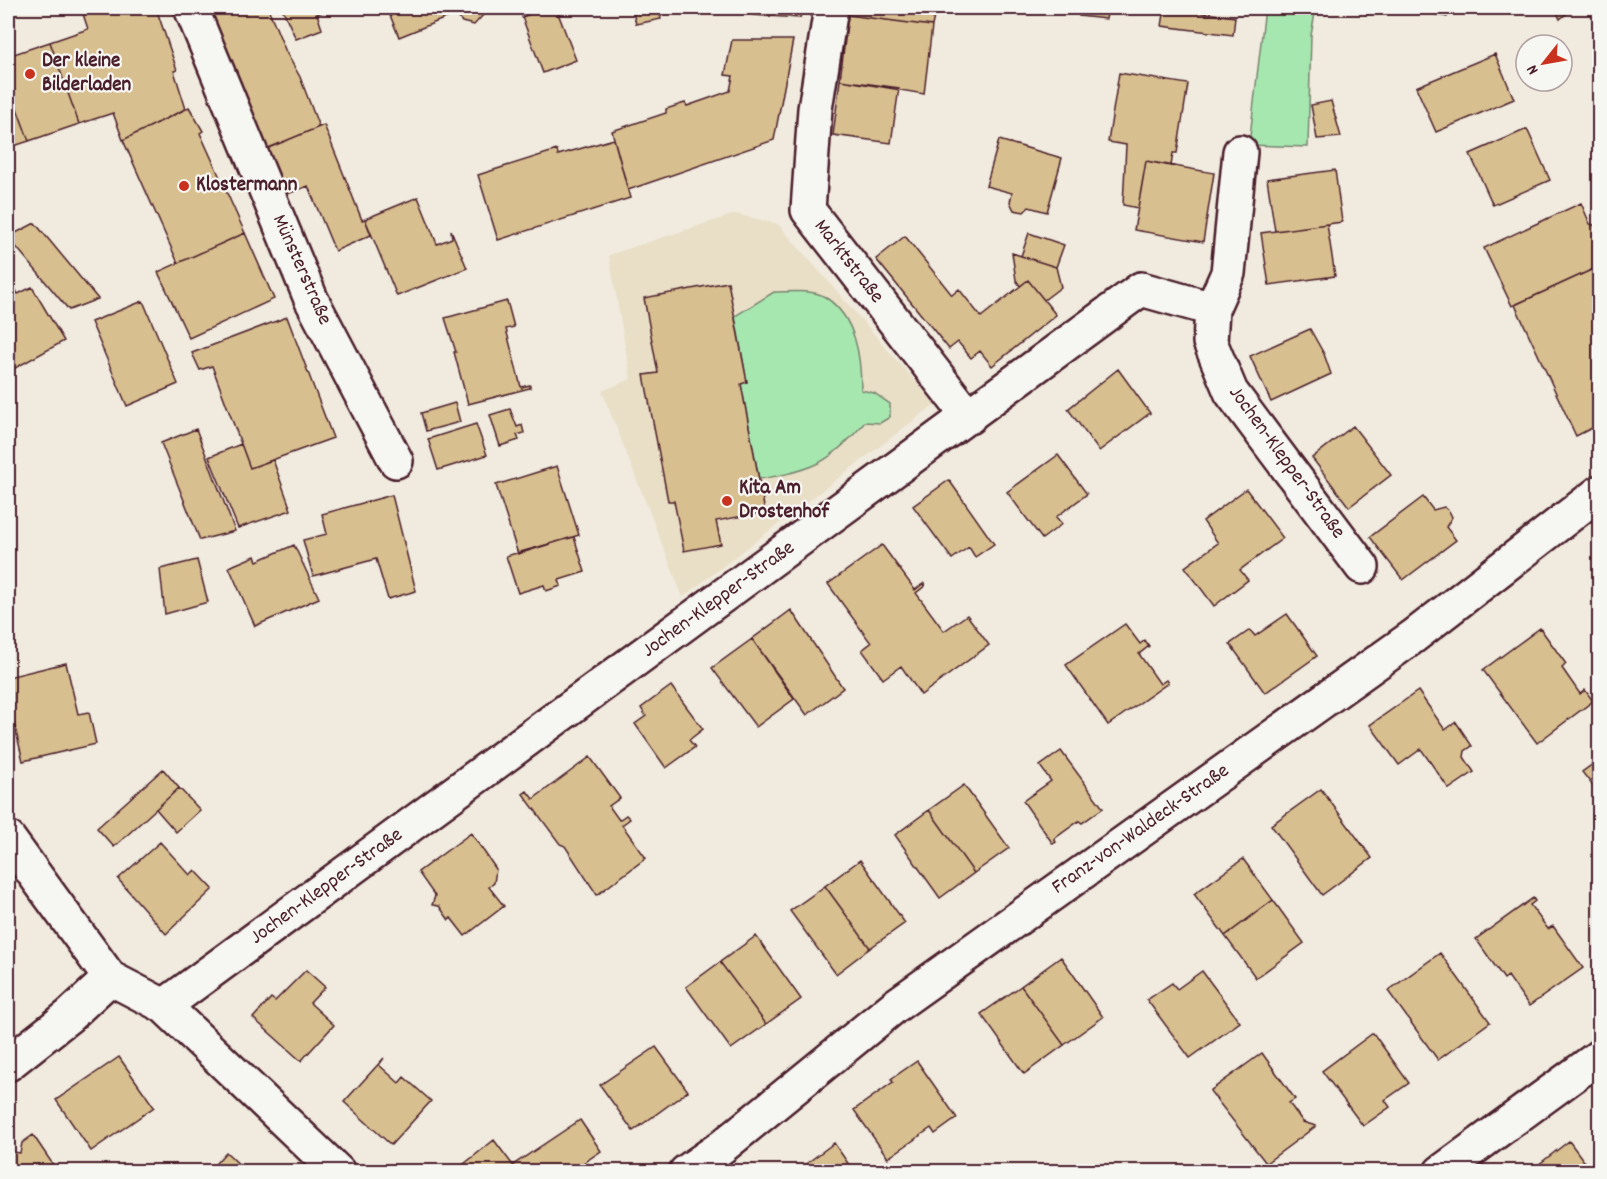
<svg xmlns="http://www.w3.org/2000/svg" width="1607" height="1179" viewBox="0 0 1607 1179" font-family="Dekko,sans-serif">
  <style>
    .built { fill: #e9dec6 }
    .green { fill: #a6e7b0; stroke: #78836e; stroke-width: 1.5 }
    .building { fill: #d8bf8f; stroke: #4a1f2b; stroke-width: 1.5 }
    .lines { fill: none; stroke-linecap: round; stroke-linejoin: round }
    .minor-casing { stroke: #4a1f2b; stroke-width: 38 }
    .minor { stroke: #f6f6f2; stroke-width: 33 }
    .poi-dot { fill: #c8321e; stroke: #f6f6f2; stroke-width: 2 }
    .labels { text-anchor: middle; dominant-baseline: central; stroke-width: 4.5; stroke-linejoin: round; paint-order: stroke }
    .poi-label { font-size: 21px; font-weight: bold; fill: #4a1f2b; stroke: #f6f6f2; text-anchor: start }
    .street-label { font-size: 21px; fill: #4a1f2b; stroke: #f6f6f2 }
  </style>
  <rect width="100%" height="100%" fill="#f0ebde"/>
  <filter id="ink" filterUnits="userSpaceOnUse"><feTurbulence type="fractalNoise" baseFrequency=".0167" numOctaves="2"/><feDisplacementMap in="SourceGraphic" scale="12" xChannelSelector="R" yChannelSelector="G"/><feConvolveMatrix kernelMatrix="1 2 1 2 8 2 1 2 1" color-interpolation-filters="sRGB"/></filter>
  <g filter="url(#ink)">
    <path class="built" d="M735,214L778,224L935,404L683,597L602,391L631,379L609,255Z"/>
    <path class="green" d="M1265,8H1316L1311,35L1308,147L1249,145Z
      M774,292C789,292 812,289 825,297C856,317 861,357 861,390L874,393L890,404V417L880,423L865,422C830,463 812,471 759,479L741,384L747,382L735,316Z"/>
    <path class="building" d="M104,8H156L177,70L174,71L186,109L123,140L113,113L79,124L50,42L88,29L83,14Z
      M209,8H268L286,52L300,77L319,127L266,149Z
      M282,8H333L317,14L322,29L296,39Z
      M387,8H486L485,13L474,25L462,22L456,14L399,37Z
      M547,8H556L576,60L543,73L522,17Z
      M632,8H669L670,12L660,14L661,19L636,24Z
      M752,8H802L800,18L753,15Z
      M849,8H936L932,26L848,15Z
      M1080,8H1108L1106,19L1079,16Z
      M1165,8H1211L1210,14Z
      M1165,8L1235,17L1233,35L1162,26Z
      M1400,8H1449L1447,17Z
      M1555,8H1573L1560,19Z
      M848,15L932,26L924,94L840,80Z
      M732,40H793L774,140L628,190L612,131L666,113V109L685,103L687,106L730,91L733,76L725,75Z
      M50,42L79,124L29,141L8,84V56Z
      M1495,54L1514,99L1436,132L1416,87Z
      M1119,73L1188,84L1177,153H1173L1171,166L1146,161L1138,208L1123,205L1126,145L1108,142Z
      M840,80L899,88L891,143L833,135Z
      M8,84L29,141L8,148Z
      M1331,101L1341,137L1317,139L1311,105Z
      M189,107L203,131L200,133L245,233L178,263L123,140Z
      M324,125L362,220L365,219L371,235L335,251L308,186L285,195L266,149Z
      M1527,129L1550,180L1493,205L1470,154Z
      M614,139L630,198L498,240L478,175L557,150L558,155Z
      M999,140L1062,158L1047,212L1029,207L1024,212L1014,210L1010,202L1012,193L986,186Z
      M1146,161L1214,173L1203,242L1134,230Z
      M1335,170L1342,222L1275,231L1267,179Z
      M418,197L437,244L452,238L451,230L467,268L397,296L365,219Z
      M1581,203L1590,224L1597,226L1600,231V266L1512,306L1484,248Z
      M35,223L98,299L69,310L8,237Z
      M1327,224L1335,276L1269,285L1261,233Z
      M245,233L274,299L189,338L158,272Z
      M1029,233L1064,245L1056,267L1021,256Z
      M905,236L952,295L959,289L981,317L1028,280L1056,315L992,366L980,351L971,358L958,342L949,349L876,259Z
      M1012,253L1056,267L1061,287L1044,300L1028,280L1020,286L1016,280Z
      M1600,266V424L1576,436L1515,305Z
      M8,275L18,294L32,287L64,341L8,372Z
      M728,282L747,382L741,384L765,512L716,521L721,544L684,551L674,501H668L644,375L658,373L644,298Z
      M143,301L178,384L127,406L91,322Z
      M507,301L514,327L506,329L521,387L530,385V388L468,404L454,352H456L445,318Z
      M287,317L333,438L250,468L212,366L200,370L192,353Z
      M1310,329L1324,354L1331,374L1271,402L1250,356Z
      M1118,369L1150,413L1099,451L1068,409Z
      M455,403L460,422L426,431L421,413Z
      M510,409L517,427L522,425L524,433L517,435L519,440L500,446L490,415Z
      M476,424L487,455L438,470L428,439Z
      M1353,426L1391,475L1349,507L1312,458Z
      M196,429L235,531L200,540L161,443Z
      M241,444L250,468L273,460L291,510L238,528L209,457Z
      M1058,455L1087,494L1056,517L1062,524L1042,539L1007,492Z
      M557,466L579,535L518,554L496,485Z
      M949,480L994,544L975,557L969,547L952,559L913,506Z
      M1246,489L1283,538L1240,570L1248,580L1214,606L1185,567L1218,543L1203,521Z
      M392,495L416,591L388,599L376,559L313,576L303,540L327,534L322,514Z
      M1423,497L1433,510L1444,507L1449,511L1452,517L1446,527L1456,540L1403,580L1370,537Z
      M574,537L585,572L559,580L561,586L546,591L544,585L518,593L506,556Z
      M294,545L319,598L255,626L229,567L255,556L257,561Z
      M882,545L915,590L924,583L925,586L916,593L944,631L967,615L989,645L921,695L901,666L883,679L862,650L871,643L828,584Z
      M197,560L208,602L165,614L160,569Z
      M791,610L843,688L807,715L752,639Z
      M1287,614L1317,656L1265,693L1230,644L1250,630L1255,636Z
      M1125,624L1140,644L1145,640L1149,646L1139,654L1160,684L1166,680L1168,683L1108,725L1066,665Z
      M1540,628L1566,664L1562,668L1580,694L1585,690L1593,701L1537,743L1483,670Z
      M752,639L794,699L756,727L712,668Z
      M66,663L78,714L89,712L96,744L23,761L8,698V677Z
      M671,686L703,729L689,740L695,747L666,768L635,724L646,716L641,708Z
      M1418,691L1445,730L1456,722L1472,746L1465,751L1464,757L1474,772L1449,789L1421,749L1399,765L1370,725Z
      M1061,751L1103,808L1082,823L1079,821L1054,839L1056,842L1053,844L1023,801L1051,781L1040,766Z
      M590,757L620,798L609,806L619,820L626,815L630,819L622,825L646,858L597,895L565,846L560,844L523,794L527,791L533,799Z
      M1600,759V795L1582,772Z
      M163,769L179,788L114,847L97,828Z
      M964,785L1009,848L974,873L929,810Z
      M179,788L200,810L176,832L156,809Z
      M1321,789L1372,858L1322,895L1271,825Z
      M929,810L974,873L940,898L895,835Z
      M471,833L496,869L494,883L489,887L504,906L465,936L451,918L449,920L439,906L432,905L435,896L418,872Z
      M160,842L190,875L195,870L213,889L166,934L118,879Z
      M1243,859L1273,900L1225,936L1194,894Z
      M860,860L905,923L870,948L825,886Z
      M825,886L870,948L836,974L790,911Z
      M1533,898L1535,901L1530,905L1548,929L1553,926L1583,968L1529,1006L1508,976L1504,979L1476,939Z
      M1273,900L1304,943L1256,978L1225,936Z
      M756,936L801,999L766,1024L720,962Z
      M1440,953L1490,1022L1438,1060L1388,991Z
      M1061,957L1103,1017L1064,1045L1021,986Z
      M720,962L766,1024L731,1049L686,987Z
      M306,970L325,987L310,1003L334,1025L301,1061L253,1018L271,998L275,1001Z
      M1202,971L1240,1022L1190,1058L1147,1000L1172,983L1177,989Z
      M1021,986L1064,1045L1024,1074L981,1014Z
      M1373,1033L1409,1083L1385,1100L1390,1107L1363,1126L1322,1071Z
      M656,1047L688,1091L633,1131L600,1085Z
      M1262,1053L1295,1099L1289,1103L1303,1122L1316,1126L1266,1163L1210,1091Z
      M119,1057L154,1107L91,1151L56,1100Z
      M384,1058L379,1065L399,1083L404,1077L431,1101L391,1145L344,1102Z
      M917,1061L957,1118L935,1134L931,1128L888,1158L854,1110L893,1082L891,1079Z
      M580,1120L601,1151L570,1172H518L513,1165Z
      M33,1135L58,1172H11L8,1167V1147L13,1152L20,1153L22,1143Z
      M494,1140L518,1172H454Z
      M1569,1141L1592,1172H1529Z
      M834,1143L854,1172H795Z
      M226,1152L247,1172H208Z"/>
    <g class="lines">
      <defs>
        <path id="minor" d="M191,8L311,299L396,461
          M831,8L815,109L808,210L969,417
          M1240,152L1228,273L1212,309L1210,342L1231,392L1362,567
          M8,838L110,978L164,1006L338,1172
          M164,1006L1141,289L1212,309
          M8,1064L69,1016L110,978
          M686,1172L723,1146L895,1006L1414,636L1600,492
          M1441,1172L1600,1056"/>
      </defs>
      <use href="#minor" class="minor-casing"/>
      <use href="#minor" class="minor"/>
    </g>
  </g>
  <g class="poi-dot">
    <circle cx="30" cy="74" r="6"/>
    <circle cx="184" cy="186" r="6"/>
    <circle cx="727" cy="501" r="6"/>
  </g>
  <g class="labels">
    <g class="poi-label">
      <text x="42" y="62">Der kleine<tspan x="42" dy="24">Bilderladen</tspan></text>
      <text x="196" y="186">Klostermann</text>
      <text x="739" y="489">Kita Am<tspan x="739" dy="24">Drostenhof</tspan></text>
    </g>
    <g class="street-label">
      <text transform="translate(848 262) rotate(52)">Marktstraße</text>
      <text transform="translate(301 270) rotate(66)">Münsterstraße</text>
      <text transform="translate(1286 463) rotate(54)">Jochen-Klepper-Straße</text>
      <text transform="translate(719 600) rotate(-36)">Jochen-Klepper-Straße</text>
      <text transform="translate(1141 830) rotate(-35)">Franz-von-Waldeck-Straße</text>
      <text transform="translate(327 887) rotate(-36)">Jochen-Klepper-Straße</text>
    </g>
  </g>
  <rect width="1607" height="1179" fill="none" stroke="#f6f6f2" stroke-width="30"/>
  <rect x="15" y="15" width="1577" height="1149" fill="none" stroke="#4a1f2b" stroke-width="2" filter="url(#ink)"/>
  <g transform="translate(1544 63) rotate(239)"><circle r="28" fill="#f6f6f2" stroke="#b1a0a2" stroke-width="1.5"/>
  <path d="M0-4.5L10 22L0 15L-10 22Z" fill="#c8321e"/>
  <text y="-9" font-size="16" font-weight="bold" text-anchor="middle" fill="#4a1f2b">N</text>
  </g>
</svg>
